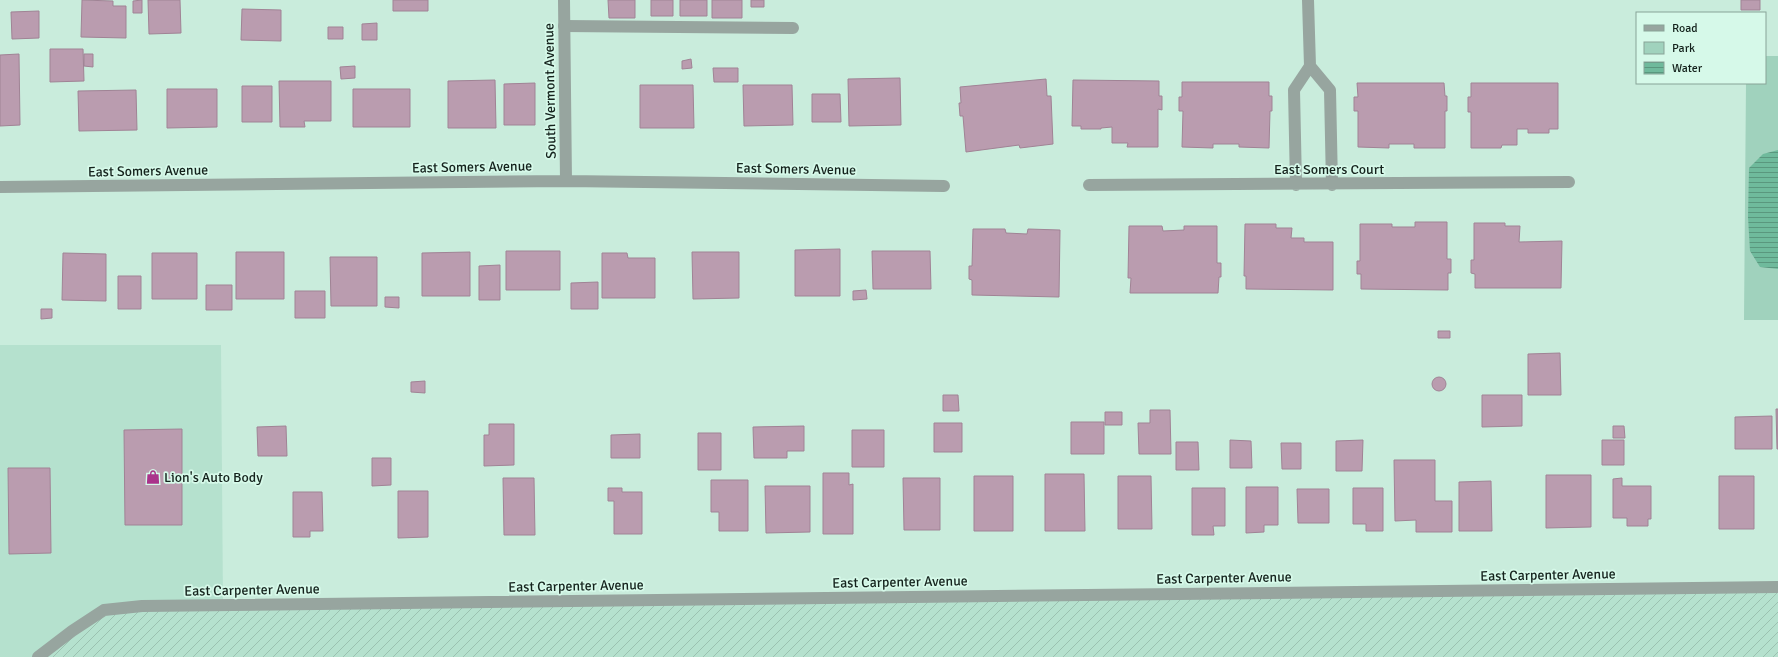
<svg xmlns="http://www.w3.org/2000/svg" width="1778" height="657" viewBox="0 0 1778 657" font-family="Signika,sans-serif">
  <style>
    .built { fill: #b5e1ce }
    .industrial { fill: url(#industrial-furrows) }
    .green { fill: #a0d2bd }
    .water { fill: url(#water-rules) }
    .building { fill: #ba9caf; stroke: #a08395 }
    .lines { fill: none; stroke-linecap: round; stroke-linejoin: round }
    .lane { stroke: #97a59f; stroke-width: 12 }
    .street { stroke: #97a59f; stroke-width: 12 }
    .labels { text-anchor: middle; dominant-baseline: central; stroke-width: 3.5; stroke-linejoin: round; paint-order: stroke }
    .street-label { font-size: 14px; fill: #14221c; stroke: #d6f9e9 }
    .poi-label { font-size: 14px; fill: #14221c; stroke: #d6f9e9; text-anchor: start }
  </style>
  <defs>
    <pattern id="industrial-furrows" width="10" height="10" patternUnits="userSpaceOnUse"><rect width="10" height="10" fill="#b5e1ce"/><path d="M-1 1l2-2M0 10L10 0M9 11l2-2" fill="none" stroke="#9bc1b0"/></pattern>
    <pattern id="water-rules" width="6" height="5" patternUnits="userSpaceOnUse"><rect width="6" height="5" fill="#6fba9c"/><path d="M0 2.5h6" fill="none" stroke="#5a977e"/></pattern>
  </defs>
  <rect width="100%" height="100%" fill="#c9ecdc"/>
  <path class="built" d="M0,345H221L223,605L38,657H0Z"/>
  <path class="industrial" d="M1778,587V657H38L104,610Z"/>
  <path class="green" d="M1765,56H1778V320H1744L1746,83H1765Z"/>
  <path class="water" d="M1778,150V269L1760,267L1750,251L1748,217L1749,168L1763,154Z"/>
  <path class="building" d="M82,0L113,1V6H126V38L81,37Z
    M142,0V13H133V1Z
    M148,0H180L181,33L149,34Z
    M393,0H428V11H393Z
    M608,0H635V18H609Z
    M651,0H673V16H651Z
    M680,0H707V16H680Z
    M712,0H742V18H712Z
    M751,0H764V7H751Z
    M1741,0H1760V10H1741Z
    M242,9L281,10V41L241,40Z
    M39,11V38L12,39L11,12Z
    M377,23V40H362V24Z
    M328,27H343V39H328Z
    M50,49H83L84,81L50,82Z
    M19,54L20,125L0,126V55Z
    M84,54H93V67L84,66Z
    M691,59L692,68L682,69V61Z
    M355,66V78L341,79L340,67Z
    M713,68H738V82H714Z
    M900,78L901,125L849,126L848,79Z
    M1046,79L1047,96H1051L1053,144L1020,148L1019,145L966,152L963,116H960L959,103H961L960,87Z
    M495,80L496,128H448V81Z
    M1073,80L1159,81V96H1162V110L1158,109V147H1127L1128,143H1112V127L1101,128V129H1081V126H1072Z
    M279,81H331V121H304L305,127H280Z
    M1182,82H1269V96H1272V111H1270L1269,148L1239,147V144H1213V148L1182,147L1183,111H1179V97H1182Z
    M535,83V125H504V84Z
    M1357,83H1444L1445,96H1447V111H1445V148H1414V144H1389V148L1358,147V111H1354V97H1358Z
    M1471,83H1558V129H1549V133H1528V129H1517V145H1502L1501,148H1471V112H1468V97H1471Z
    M640,85H693L694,128H640Z
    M743,85H792L793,125L744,126Z
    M242,86H272V122H242Z
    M167,89H217V127L167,128Z
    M353,89H410V127H353Z
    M136,90L137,130L79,131L78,91Z
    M812,94H840L841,122H812Z
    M1415,222H1447V259H1451V273H1448V290L1361,289V274H1357V261H1360V224H1392V227H1415Z
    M1474,223H1505V226H1520L1519,242L1562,241L1561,288H1475V274L1471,273V260H1474Z
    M1245,224H1276V228H1292L1291,238H1304V242H1333V290L1246,289V276H1244Z
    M1129,226H1162L1163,231L1184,230V226H1217V263H1221V277H1219L1218,293H1130L1131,278H1128Z
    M973,229H1005L1006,233L1027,234L1028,229L1060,230L1059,297L972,295V280L969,279V266H972Z
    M840,249V296H795V250Z
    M506,251H560V290H506Z
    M872,251H930L931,289H873Z
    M236,252H284V299H236Z
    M470,252V296H422V253Z
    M692,252H739V298L693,299Z
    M63,253L106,254V301L62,300Z
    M152,253H197V299H152Z
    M602,253H627L628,258H655V298H602Z
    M330,257H377V306H331Z
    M500,265V300H479V266Z
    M118,276H141V309H118Z
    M598,282V309H571V283Z
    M206,285H232V310H206Z
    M866,290L867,299L853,300V291Z
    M295,291H325V318H295Z
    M385,297H399V308L385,307Z
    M41,309H52V318L41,319Z
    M1438,331H1450V338H1438Z
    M1560,353L1561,395H1528V354Z
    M1432 384a7 7 0 1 1 14 0a7 7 0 1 1-14 0Z
    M425,381V393L411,392V382Z
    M943,395H958L959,411H943Z
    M1482,395H1522V426L1482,427Z
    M1776,409H1778V449H1777Z
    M1150,410H1170L1171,454H1139L1138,423H1150Z
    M1105,412H1122V425H1105Z
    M1772,416V449H1735V417Z
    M1071,422H1104V454H1071Z
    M934,423H962V452H934Z
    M489,424H514V465L484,466V435H489Z
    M286,426L287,456H258L257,427Z
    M804,426V451H787V458H754L753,427Z
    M1613,426H1624L1625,438H1613Z
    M182,429V525H125L124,430Z
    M852,430H884V467H852Z
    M698,433H721V470H698Z
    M640,434V458H611V435Z
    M1230,440L1251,441L1252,468H1230Z
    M1363,440L1362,471H1336V441Z
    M1602,440H1624V465H1602Z
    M1176,442H1198L1199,470H1176Z
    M1281,443H1301V469H1282Z
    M372,458H391V485L372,486Z
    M1394,460H1435V501H1452V532H1416V520L1395,521Z
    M8,468H50L51,553L9,554Z
    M823,473H849V485L853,484V534H823Z
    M1045,474H1084L1085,531H1045Z
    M1546,475H1591V527L1546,528Z
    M974,476H1013V531H974Z
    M1118,476H1151L1152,529H1118Z
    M1719,476H1754V529H1719Z
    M503,478H534L535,535H504Z
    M903,478H940V530H904Z
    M1622,478V486H1651V519H1648V526H1627V518H1613V479Z
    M711,480H748V531H719V512H711Z
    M1491,481L1492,531H1459V482Z
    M765,486H810V532L766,533Z
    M1246,487H1278V525H1264V532L1246,533Z
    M608,488H622V492H642V534H614V501H608Z
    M1192,488H1225V526H1213L1214,535H1192Z
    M1353,488H1383V531H1366V524H1353Z
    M1297,489H1329V523H1298Z
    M398,491H428V537L398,538Z
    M293,492H322L323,531H310V537H293Z"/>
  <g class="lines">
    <path class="lane" d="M564,26L793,28"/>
    <path class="street" d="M564,0L566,181
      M1310,66L1330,90L1332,185
      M1089,185L1569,182
      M1296,185L1294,90L1310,66L1308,0
      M0,187L566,181L944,186
      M38,657L72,631L104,610L142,606L1778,587"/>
  </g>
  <defs>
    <symbol id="shop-bare" viewBox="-9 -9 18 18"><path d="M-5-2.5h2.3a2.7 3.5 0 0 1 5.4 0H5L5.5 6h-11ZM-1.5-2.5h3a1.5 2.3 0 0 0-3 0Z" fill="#aa338b" stroke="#d6f9e9" stroke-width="2.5" paint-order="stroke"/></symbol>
  </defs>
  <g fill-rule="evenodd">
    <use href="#shop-bare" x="143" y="467" width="20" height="20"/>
  </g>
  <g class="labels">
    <g class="street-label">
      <text transform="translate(550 91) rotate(-91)">South Vermont Avenue</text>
      <text transform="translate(472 167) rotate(-1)">East Somers Avenue</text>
      <text transform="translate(796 169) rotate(1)">East Somers Avenue</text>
      <text x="1329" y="169">East Somers Court</text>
      <text transform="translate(148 171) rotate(-1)">East Somers Avenue</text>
      <text transform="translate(1548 575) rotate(-1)">East Carpenter Avenue</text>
      <text transform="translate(1224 578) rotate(-1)">East Carpenter Avenue</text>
      <text transform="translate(900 582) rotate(-1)">East Carpenter Avenue</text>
      <text transform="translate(576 586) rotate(-1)">East Carpenter Avenue</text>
      <text transform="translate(252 590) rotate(-1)">East Carpenter Avenue</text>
    </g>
    <g class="poi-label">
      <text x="164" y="477">Lion's Auto Body</text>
    </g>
  </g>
  <rect x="1636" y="12" width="130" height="72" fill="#d6f9e9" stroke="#88a397"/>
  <rect x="1644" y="25" width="20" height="6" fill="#97a59f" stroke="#88a397"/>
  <text x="1672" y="32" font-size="12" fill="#14221c">Road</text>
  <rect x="1644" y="42" width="20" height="12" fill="#a0d2bd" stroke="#88a397"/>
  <text x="1672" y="52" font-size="12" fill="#14221c">Park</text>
  <rect x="1644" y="62" width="20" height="12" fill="url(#water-rules)" stroke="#88a397"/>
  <text x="1672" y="72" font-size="12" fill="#14221c">Water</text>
</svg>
